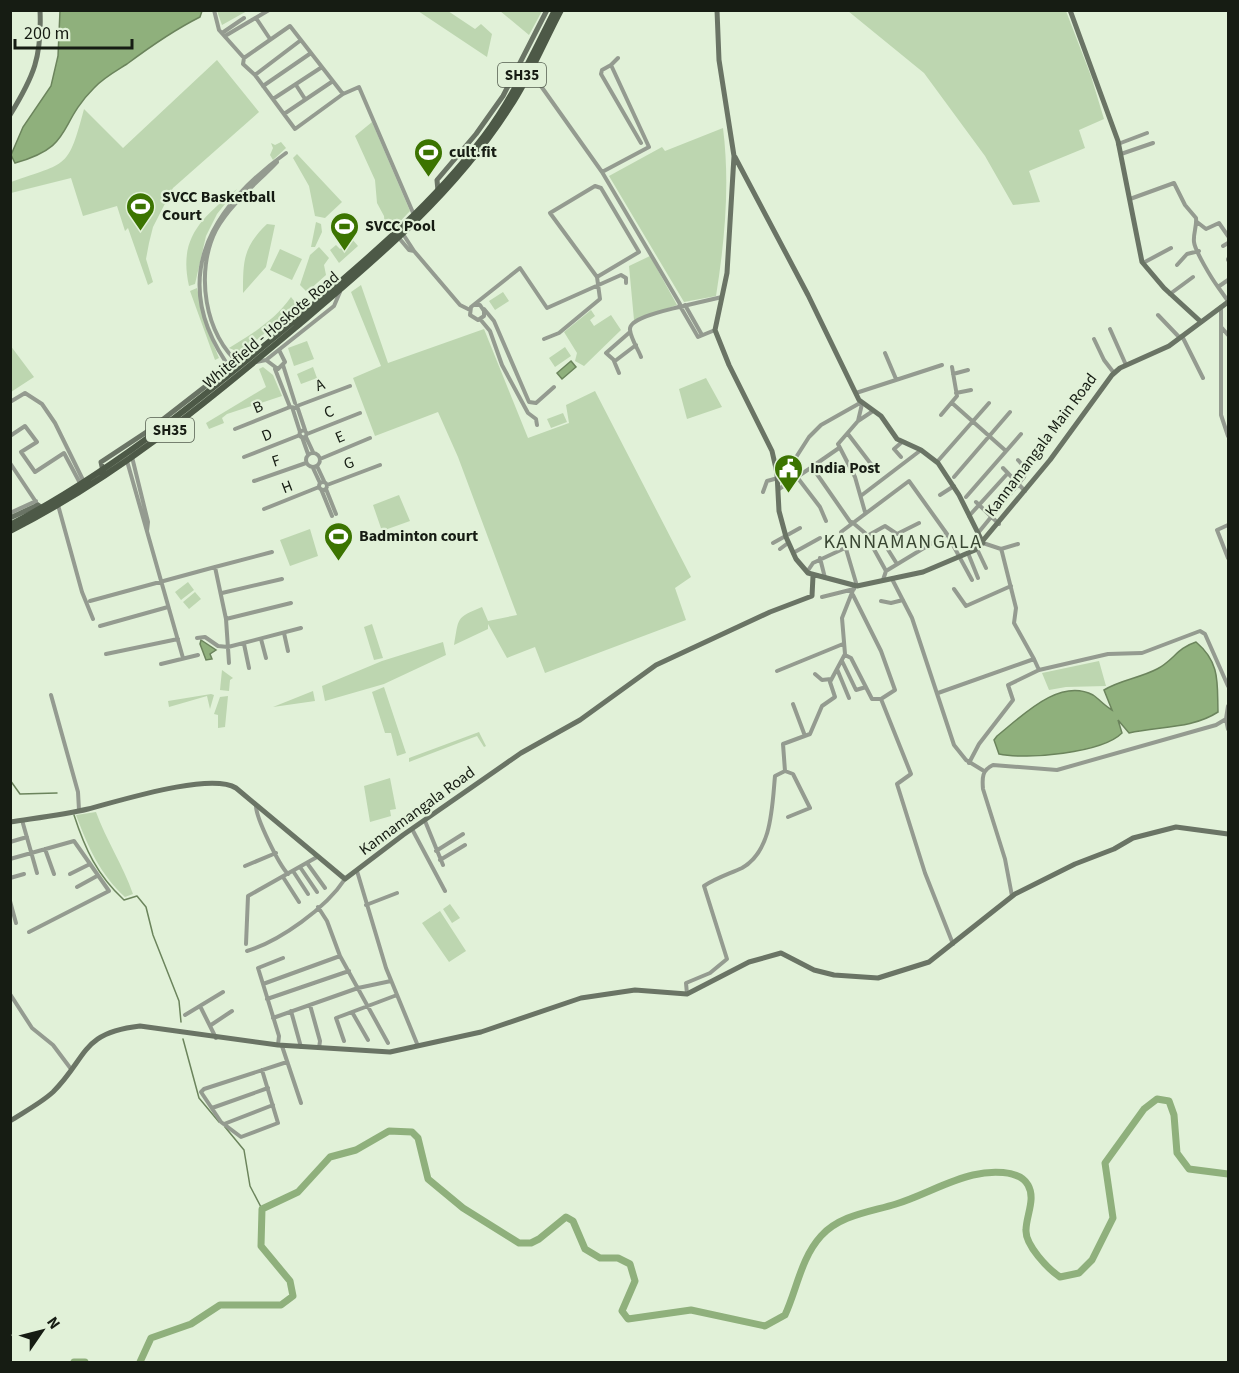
<svg xmlns="http://www.w3.org/2000/svg" width="1239" height="1373" viewBox="0 0 1239 1373" font-family="'Source Sans 3',sans-serif">
  <style>
    .green { fill: #bdd6b0 }
    .water { fill: #8fb07c; stroke: #6b845c; stroke-width: 1.5 }
    .lines { fill: none; stroke-linecap: round; stroke-linejoin: round }
    .stream { stroke: #6b845c; stroke-width: 1.5 }
    .river { stroke: #8fb07c; stroke-width: 7 }
    .street { stroke: #949b90; stroke-width: 4 }
    .secondary { stroke: #6a7465; stroke-width: 5 }
    .primary { stroke: #4d5947; stroke-width: 6 }
    .labels { text-anchor: middle; dominant-baseline: central; stroke-width: 4.5; stroke-linejoin: round; paint-order: stroke }
    .shield { fill: #e1f1d8; stroke: #535c4e; stroke-width: 1.5 }
    .shield-label { font-size: 15px; font-weight: bold; fill: #161c13 }
    .poi-label { font-size: 16px; font-weight: bold; fill: #161c13; stroke: #e1f1d8; text-anchor: start }
    .street-label { font-size: 16px; fill: #161c13; stroke: #e1f1d8 }
    .quarter-label { font-size: 20px; letter-spacing: 1.5px; fill: #394632; stroke: #e1f1d8 }
  </style>
  <rect width="100%" height="100%" fill="#e1f1d8"/>
  <path class="green" d="M217,11V10L247,11L222,25Z
    M418,11H448L475,29L481,24L492,34L487,57Z
    M500,11H542L529,35Z
    M848,11H1066L1091,76L1104,119L1079,130L1085,148L1029,171L1040,202L1013,205L985,156L924,73Z
    M217,60L259,112L173,188L153,227L149,243L146,259L153,282L148,285L128,228L125,231L117,206L83,216L71,178L11,193V182C68,162 68,169 84,109L123,148Z
    M372,122L410,211L389,233L385,230L384,216L377,203L375,180L355,136Z
    M723,128C730,183 725,240 716,296L684,302L609,176L662,147L665,151Z
    M281,142L286,148L273,160L270,155L273,148L271,143L275,145Z
    M297,154L342,202L325,218L315,216L309,186L293,158Z
    M237,189L217,214L206,236L195,284L189,286C178,237 202,218 237,189Z
    M316,222L321,224L322,232L315,247H311Z
    M267,224L275,225L266,267L243,293C243,261 243,247 267,224Z
    M352,239L358,246L339,263L330,250L336,245L340,249Z
    M319,247L329,258L324,265L326,275L307,292L300,285L310,255Z
    M280,249L302,259L292,280L270,270Z
    M650,256L677,305L634,320L629,266Z
    M361,285L388,363L484,329L528,438L569,423L566,405L595,391L691,577L675,588L686,620L545,673L535,647L507,658L488,624V629L454,645C459,618 455,618 482,607L488,621L517,615L458,457L438,412L375,436L353,378L381,366L351,292Z
    M197,288L207,329L219,358L215,360L190,291Z
    M503,292L509,301L495,310L489,301Z
    M291,297L298,306L241,353L229,348C252,334 275,320 291,297Z
    M591,310L595,316L590,320L594,326L611,315L621,330L584,366L575,361L577,353L564,332Z
    M307,341L314,359L294,366L288,348Z
    M10,345L34,377L11,392H10Z
    M565,347L571,356L555,367L549,358Z
    M263,367L273,375L282,396L227,414L222,418L224,423L209,429L206,423L266,387L259,369Z
    M313,367L317,378L301,384L297,374Z
    M706,378L722,407L687,419L679,389Z
    M563,413L567,422L551,428L547,419Z
    M399,495L410,521L382,531L373,505Z
    M310,529L318,556L290,566L280,540Z
    M188,582L194,590L181,600L175,592Z
    M195,592L201,599L189,609L183,602Z
    M372,624L383,658L374,660L364,627Z
    M443,642L446,655L384,684L325,701L322,686L382,661Z
    M1099,661L1106,686L1066,687L1049,690L1042,673Z
    M222,670L233,678L230,680L229,691L220,690Z
    M384,687L406,753L397,756L391,733H385L372,692Z
    M313,691L315,701L273,707Z
    M211,694L214,695L210,709L207,696L169,707L168,701Z
    M228,696L225,727L218,728V715L214,714L220,697Z
    M479,732L486,746L484,747L477,736L409,762V758Z
    M390,778L396,809L390,810L391,816L370,822L364,786Z
    M96,812C106,840 123,865 133,894L125,897C100,874 88,847 76,815Z
    M450,904L460,918L452,923L443,909Z
    M440,911L466,951L449,962L422,923Z"/>
  <path class="water" d="M60,11H202L200,17C174,30 151,46 127,64C116,71 103,78 94,88C56,126 75,146 15,163L11,155L23,127L51,86L58,56Z
    M571,361L576,367L562,379L557,373Z
    M201,640L216,650L210,654L212,659L206,660L200,644Z
    M1196,642C1221,663 1217,684 1218,712C1192,729 1159,726 1129,733L1118,720L1122,733C1102,753 1026,760 999,754L994,740L997,736C1021,717 1059,677 1093,695C1099,699 1105,706 1112,710L1104,690C1120,680 1140,678 1157,669C1173,661 1177,648 1196,642Z"/>
  <g class="lines">
    <path class="stream" d="M10,780L20,794L57,793
      M74,815C85,849 97,875 124,900L137,896L146,907L153,935L179,1001L181,1022
      M183,1039L199,1098L219,1122
      M225,1127L244,1150L250,1186L262,1209"/>
    <path class="river" d="M74,1362H85
      M140,1362L151,1338L191,1324L220,1305H281L293,1296L290,1281L261,1246L262,1209L298,1192L330,1157L356,1150L389,1131L412,1132L418,1138L428,1179L463,1208L519,1243H531L539,1239L566,1217L573,1221L585,1249L600,1258H618L630,1264L635,1281L622,1311L628,1319L691,1310L765,1326L785,1315C797,1289 801,1258 821,1236C840,1215 870,1212 896,1204C922,1196 947,1181 973,1175C989,1171 1019,1169 1028,1185C1036,1199 1026,1216 1026,1230C1025,1245 1048,1269 1060,1277L1079,1273L1092,1260L1113,1218L1105,1163L1144,1109L1157,1099L1169,1101L1174,1115L1177,1153L1189,1169L1228,1174"/>
    <path class="street" d="M214,10L219,30L244,58L290,26L343,94
      M811,10H819
      M256,18L270,39
      M222,33L244,18
      M225,36L269,10
      M244,58L243,64L255,75L295,129L343,94L359,87L414,215
      M611,65L602,70L601,74L641,143
      M531,72L602,172L680,304L679,307C668,310 628,318 630,330C631,339 638,349 641,357
      M255,75L301,40
      M296,85L305,99
      M263,86L311,53
      M273,99L322,67
      M284,114L333,81
      M1118,144L1147,133
      M1121,154L1153,143
      M602,172L649,147L611,65L618,58
      M1130,199L1174,183L1185,205L1196,218C1197,226 1193,234 1194,242C1195,251 1212,279 1218,287
      M1197,222L1206,229L1219,223L1228,236
      M399,238L409,250L414,251L403,234
      M1223,246L1228,243
      M414,251L460,305L470,310
      M1228,260V259
      M1143,263L1171,248
      M1177,265L1187,254L1199,251
      M1228,280L1218,287L1228,301
      M1170,294L1193,277
      M475,305H480L484,311V316L478,320L470,315L471,307L520,268L547,308L621,275L626,278V283
      M685,305L702,335
      M680,306L698,337L715,330
      M679,307L722,297
      M1221,307V415L1228,436
      M484,309L494,321L529,402L536,403L554,387
      M1158,315L1180,338
      M480,319L490,331L502,365L528,413L536,419L537,425
      M1222,328L1228,335
      M1110,329L1126,365
      M630,332L606,353L615,361L636,345
      M1182,336L1203,378
      M544,339L559,333L600,299L597,277L639,252L601,188L595,186L550,213L597,277
      M1094,339L1104,360L1114,373
      M885,353L896,379
      M266,360L334,306L340,292
      M614,361L619,373
      M256,362L266,360L278,369L285,362L279,350
      M241,365C204,336 195,271 216,230C230,204 257,183 277,162
      M283,365L295,403
      M275,369L290,407L297,408
      M233,372C167,284 206,211 286,153
      M953,374L968,370
      M856,393L942,365
      M956,393L971,390
      M10,402L25,393L42,404L55,423L84,482
      M952,403L1006,451
      M297,406L350,386
      M297,406L305,430
      M293,410L300,432
      M941,415L957,396L952,367
      M858,421L862,404
      M235,429L290,407
      M299.5 434a3.5 3.5 0 1 1 7 0a3.5 3.5 0 1 1-7 0Z
      M307,434L360,413
      M848,434L874,468
      M10,436L25,426L37,442L21,452L35,472L64,453L81,485
      M302,437L308,454
      M306,437L313,452
      M306 460a7 7 0 1 1 14 0a7 7 0 1 1-14 0Z
      M132,457L148,522L147,531
      M244,457L300,435
      M901,457L894,449L902,442
      M320,459L370,438
      M127,461L183,658
      M937,462L989,403
      M10,463L38,505
      M317,466L324,481
      M813,466L839,448
      M313,468L320,483
      M1003,468L1025,491
      M777,473L793,462L809,437L821,425L860,403
      M797,477L820,507L826,521
      M954,477L1010,412
      M254,481L306,463
      M319 486a4 4 0 1 1 8 0a4 4 0 1 1-8 0Z
      M327,485L380,465
      M321,489L332,516
      M326,489L336,514
      M779,489L812,467L851,523
      M763,492L767,481L778,478
      M862,495L921,450
      M940,495L954,486
      M966,497L1021,434
      M976,502L999,524
      M58,505L82,592L93,619
      M264,509L319,487
      M865,512L855,477L838,444L858,421L873,411
      M10,513L36,501
      M969,516L1008,473
      M852,522L865,533L886,571
      M1228,525L1217,530L1228,558
      M978,533L1024,477L1026,469L1018,460
      M867,536L885,526L897,534L919,523
      M882,540L897,564
      M773,543L800,528
      M983,543L1001,549L1002,552L1016,608L1014,623L1034,659
      M780,549L788,543
      M977,549L986,568
      M1001,549L1018,544
      M793,553L820,538
      M968,553L978,578
      M820,558L825,578
      M807,572L813,563L845,548
      M892,579L912,618L954,745L966,760L984,771
      M883,580L886,571L947,534
      M857,586L841,532L909,481L947,534L972,580
      M954,589L966,606L1011,586
      M222,593L282,579
      M853,595L881,651L895,690L881,699L911,774L897,784L925,873L953,944
      M822,597L854,589
      M90,601L215,567
      M881,601L891,603L903,600
      M226,619L291,603
      M100,626L168,607
      M284,633L288,651
      M197,638L205,637L218,646L228,647L301,628
      M261,639L266,658
      M244,644L249,668
      M106,654L178,639
      M845,655L851,658L872,699H881
      M842,661L856,690L866,687
      M229,663L226,619L215,567L272,552
      M161,664L198,655
      M837,669L849,698
      M777,671L843,644
      M815,674L822,680L831,679
      M938,693L1034,659L1039,670L1108,654L1142,653L1200,631L1205,634L1228,686
      M51,695L78,792L79,810
      M793,704L805,736
      M1226,719L1228,729
      M969,763L979,744L1013,700L1008,685L1039,670
      M785,771L793,774L810,808L788,817
      M256,806C256,818 279,865 288,874
      M22,820L37,873
      M425,821L443,865
      M412,829L445,891
      M10,842L27,837
      M45,849L54,874
      M436,851L463,834
      M10,859L74,841L109,891L29,932
      M440,860L465,845
      M307,863L325,888
      M245,866L276,853
      M300,867L317,892
      M293,871L308,894
      M357,871L386,968L418,1046
      M70,874L90,864
      M283,877L299,902
      M10,878L24,874
      M77,887L97,876
      M1012,896L1005,859L983,789C982,778 982,770 993,765L1057,770L1216,725L1226,719L1228,706
      M10,901L16,923
      M366,905L397,893
      M318,907L327,921L340,956L388,1043
      M246,944L248,896L317,857
      M247,951C280,941 326,908 345,879
      M263,984L258,968L283,958
      M10,994L32,1028L53,1045L71,1069
      M687,994L686,983L710,973L727,959L704,886C716,878 729,874 742,868C772,851 772,808 775,776L785,771L783,744L810,734L822,706L835,697L830,682L845,654L842,618L855,585
      M267,999L349,971
      M310,1005L320,1041L319,1048
      M200,1006L216,1038
      M291,1011L301,1047
      M352,1012L368,1040
      M185,1015L223,992
      M273,1018L358,988L391,981
      M211,1025L232,1011
      M344,1041L336,1018L397,995
      M278,1045L279,1036L263,984L340,956
      M282,1046L301,1103
      M262,1070L278,1123L241,1137L221,1122L201,1092L204,1089L287,1062
      M212,1108L268,1088
      M224,1124L273,1105"/>
    <path class="secondary" d="M717,10L719,60L734,156L727,273L715,330L729,365L772,451L777,473L779,511L786,537L796,559L808,573L857,586L923,572L975,550L1050,460L1112,375L1120,368L1169,346L1228,302
      M1070,10L1118,141L1142,262L1164,288L1200,321
      M10,115C34,76 42,57 40,10
      M735,157L808,295L859,400L881,416L897,439L921,450L938,463L959,495L983,543
      M438,191L437,180L476,134L503,96L547,10
      M103,471L101,462L148,431L220,375L225,378
      M10,518L38,505L42,508
      M10,822C36,818 63,815 88,809C119,801 210,772 236,788L345,879L403,835L521,753L580,720L656,665L770,612L812,596L813,576
      M10,1121C24,1112 41,1103 53,1092C88,1057 80,1033 140,1026L278,1045L390,1052L481,1032L581,998L635,990L687,994L749,962L781,953L814,970L834,975L878,978L929,962L1015,894L1075,864L1114,849L1133,838L1176,827L1228,834"/>
    <path class="primary" d="M10,525C117,469 208,393 300,316C366,260 431,206 484,136C513,98 533,53 555,10
      M10,531C115,478 206,403 295,328C374,261 454,195 510,107C530,77 544,42 561,10"/>
  </g>
  <defs>
    <symbol id="stadium-pin" viewBox="-11 -11 22 30"><path d="M0 17L-7.5 6A9.5 9.5 0 1 1 7.5 6Z" fill="#3c7401" stroke="#e1f1d8"/><path d="M0-5a6.5 5 0 1 0 0 10a6.5 5 0 1 0 0-10ZM-3.5-1.8h7v3.6h-7Z" fill="#fff"/></symbol>
    <symbol id="civic-pin" viewBox="-11 -11 22 30"><path d="M0 17L-7.5 6A9.5 9.5 0 1 1 7.5 6Z" fill="#3c7401" stroke="#e1f1d8"/><path d="M-.6-6.5H3V-4.5H.6V-3L4-1V1h2V6H-6V1h2V-1L-.6-3ZM-1.2 2.5V6h2.4V2.5Z" fill="#fff"/></symbol>
  </defs>
  <g fill-rule="evenodd">
    <use href="#stadium-pin" x="412" y="136" width="33" height="45"/>
    <use href="#stadium-pin" x="124" y="190" width="33" height="45"/>
    <use href="#stadium-pin" x="328" y="210" width="33" height="45"/>
    <use href="#civic-pin" x="772" y="452" width="33" height="45"/>
    <use href="#stadium-pin" x="322" y="520" width="33" height="45"/>
  </g>
  <g class="labels">
    <g class="shield">
      <rect x="498" y="63" width="48" height="24" rx="4.5"/>
      <rect x="146" y="418" width="48" height="24" rx="4.5"/>
    </g>
    <g class="shield-label">
      <text x="522" y="75">SH35</text>
      <text x="170" y="430">SH35</text>
    </g>
    <g class="poi-label">
      <text x="449" y="152">cult.fit</text>
      <text x="162" y="197">SVCC Basketball<tspan x="162" dy="18">Court</tspan></text>
      <text x="365" y="226">SVCC Pool</text>
      <text x="810" y="468">India Post</text>
      <text x="359" y="536">Badminton court</text>
    </g>
    <g class="street-label">
      <text transform="translate(271 330) rotate(-40)">Whitefield - Hoskote Road</text>
      <text transform="translate(320 385) rotate(-21)">A</text>
      <text transform="translate(258 407) rotate(-22)">B</text>
      <text transform="translate(329 412) rotate(-21)">C</text>
      <text transform="translate(267 435) rotate(-22)">D</text>
      <text transform="translate(340 437) rotate(-23)">E</text>
      <text transform="translate(1041 445) rotate(-53)">Kannamangala Main Road</text>
      <text transform="translate(276 461) rotate(-19)">F</text>
      <text transform="translate(349 463) rotate(-20)">G</text>
      <text transform="translate(287 487) rotate(-21)">H</text>
      <text transform="translate(417 811) rotate(-36)">Kannamangala Road</text>
    </g>
    <g class="quarter-label">
      <text x="903" y="542">KANNAMANGALA</text>
    </g>
  </g>
  <rect width="1239" height="1373" fill="none" stroke="#161c13" stroke-width="24"/>
  <g transform="translate(42 1331) rotate(55)" stroke="#e1f1d8" stroke-width="4.5" paint-order="stroke">
  <path d="M0-4.5L10 22L0 15L-10 22Z" fill="#161c13"/>
  <text y="-9" font-size="16" font-weight="bold" text-anchor="middle" fill="#161c13">N</text>
  </g>
  <path d="M15 39v9h117v-9" fill="none" stroke="#161c13" stroke-width="3"/>
  <text x="24" y="39" font-size="18" fill="#161c13" stroke="#e1f1d8" stroke-width="4.5" paint-order="stroke">200 m</text>
</svg>
